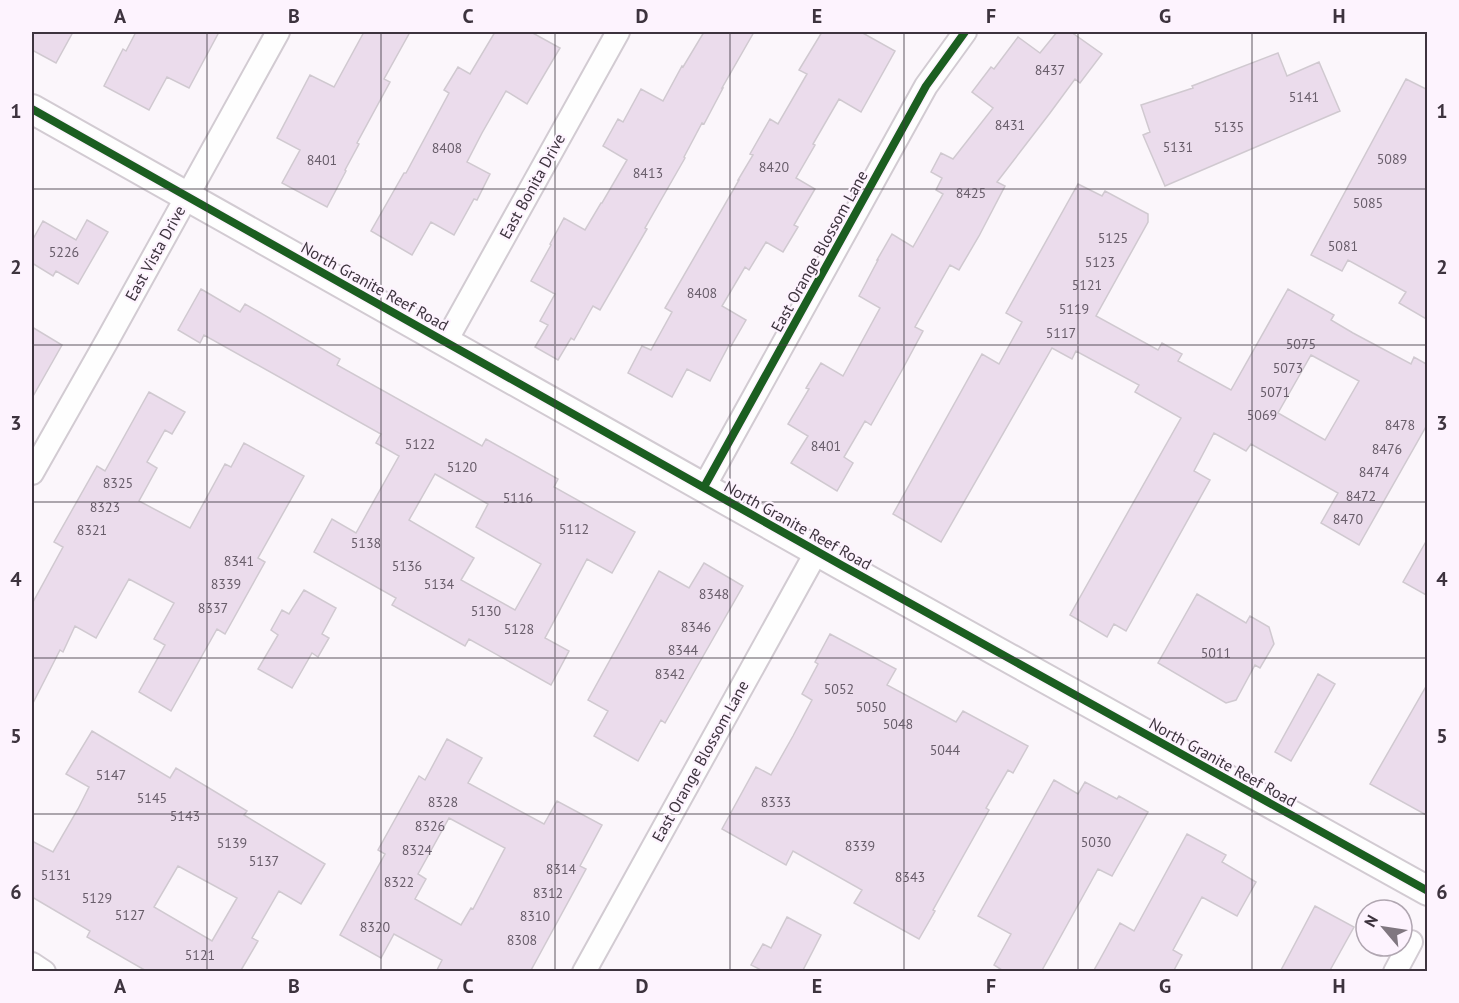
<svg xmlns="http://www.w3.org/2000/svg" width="1459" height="1003" viewBox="0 0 1459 1003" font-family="'PT Sans',sans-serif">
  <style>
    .building { fill: #ebdcec; stroke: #d0c9d0; stroke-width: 1.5; fill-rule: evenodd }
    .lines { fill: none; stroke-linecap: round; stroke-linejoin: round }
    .minor-casing { stroke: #d2cbd2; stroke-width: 26 }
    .tertiary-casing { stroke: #d2cbd2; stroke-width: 32 }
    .minor { stroke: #fefefe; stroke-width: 22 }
    .tertiary { stroke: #fefefe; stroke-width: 28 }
    .cycleway-casing { stroke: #fdf3fe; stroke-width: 11 }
    .cycleway { stroke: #1b5e20; stroke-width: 8 }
    .grid { fill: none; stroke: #3d333e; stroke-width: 1.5; stroke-opacity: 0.55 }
    .labels { text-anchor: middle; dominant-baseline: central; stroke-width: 4.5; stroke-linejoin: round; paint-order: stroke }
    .number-label { font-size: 14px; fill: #685d6a }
    .street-label { font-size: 16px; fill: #3d333e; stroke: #fdf3fe }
    .neatline { fill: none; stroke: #3d333e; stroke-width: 2 }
    .grid-label { font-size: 20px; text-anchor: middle; font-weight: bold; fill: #3d333e }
  </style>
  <rect width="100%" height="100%" fill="#fbf6fb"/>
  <path class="building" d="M32,32H73L56,63L32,50Z
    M136,32H219L189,88L167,77L149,110L104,86L123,49L126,51Z
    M364,32H410L384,79L390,82L357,143L359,144L345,170L346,171L327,207L282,183L300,150L277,138L310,75L334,87Z
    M495,32H531L560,48L527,104L506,91L482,133L467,162L490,174L477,200L474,199L454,235L431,222L412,255L371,231L404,173H406L449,93L444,90L458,67L470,74Z
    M704,32H754L722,88H723L704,124L702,123L684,157L685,158L645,228L647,229L600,310L593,306L574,340L571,338L558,360L535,347L548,325L540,321L555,294L531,281L551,245L550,244L564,218L585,230L601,203H602L627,160L603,146L618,119L623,122L641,89L663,101L682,66L683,67Z
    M822,32H861L895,51L861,112L839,99L813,144L815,145L796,178L815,189L794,225L798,227L783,252L766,242L749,270L745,267L722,306L746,320L731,346L729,345L710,381L687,369L672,397L628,373L642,346L651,350L672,312L665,308L739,180H738L753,155L750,154L770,119L778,124L807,74L799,70Z
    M1057,32H1071L1102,54L1080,83L1075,79L1050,113L997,182L1005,186L979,236L959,270L950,265L915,327L923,331L901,372L871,425L865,421L844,457L853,463L837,491L791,463L808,436L788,424L809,389L806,388L821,363L843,376L880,308L859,296L878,260H877L892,234L913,247L943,194L936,190L942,178L931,172L941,153L953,159L993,108L972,92L991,67L994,69L1018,37L1040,53Z
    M1278,53L1287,76L1319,62L1340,111L1165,186L1143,135L1150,132L1141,105L1193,88L1192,86Z
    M1406,79L1428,90V320L1399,303L1406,292L1348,260L1342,271L1311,255Z
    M1078,184L1102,196L1105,191L1148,214V222L1096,316L1158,350L1162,343L1182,354L1178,361L1231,390L1288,289L1334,315L1331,320L1353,333L1411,364L1414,357L1428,365V423L1359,545L1321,523L1338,493L1251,444L1246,451L1214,433L1194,471L1210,480L1126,631L1114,624L1107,637L1070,615L1181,418L1135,392L1139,385L1076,351L1072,359L1052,348L941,542L893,514L982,354L999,364L1022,322L1006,313ZM1311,355L1359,381L1325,440L1278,413Z
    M87,220L108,232L78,284L56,271L53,276L32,263V241L43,221L76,240Z
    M201,289L240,312L245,304L340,359L337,365L482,446L486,439L558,479L554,487L635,532L612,573L587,559L545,638L569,651L551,685L469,639L465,646L392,605L396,598L314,552L332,519L356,533L399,456L376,443L381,434L204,335L200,343L178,330ZM435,474L488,504L476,527L541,564L515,610L461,580L474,558L409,520Z
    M32,327L62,345L32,398Z
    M149,392L185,412L172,434L165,430L147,462L157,468L139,501L190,528L225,464L231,467L244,443L304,476L258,558L265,562L225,634L217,629L171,711L139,692L165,645L154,639L174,603L129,579L96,638L75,626L63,652L60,650L32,705V604L63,547L54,542L97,466L105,471Z
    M1428,538V596L1403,582Z
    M704,563L743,586L665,723L661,720L638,761L594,736L608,711L588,700L659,571L689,588Z
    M304,590L336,608L322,634L329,638L318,657L312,653L292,688L258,669L278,635L271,630L282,610L289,614Z
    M1197,594L1246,623L1250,616L1269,627L1274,644L1260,668L1255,665L1236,700L1226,703L1158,663Z
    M830,634L896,669L887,685L956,722L963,711L1028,746L1013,773L1008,770L986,808L989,810L933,910L935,911L919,939L854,903L862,890L793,851L786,865L722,829L756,767L771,775L793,736L812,700L802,694L818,664L815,662Z
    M1318,674L1335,684L1291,761L1275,752Z
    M1428,683V816L1370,784Z
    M92,731L170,778L176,768L247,811L244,815L325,864L301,904L279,891L252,938L258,941L240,972H148L87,937L90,931L32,897V841L53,852L78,809L89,787L66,774ZM178,866L237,898L212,941L154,907Z
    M447,739L482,758L468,783L544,824L557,801L602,825L580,866L586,869L530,972H436L442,960L394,934L381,958L340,935L385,854L378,850L419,776L425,780ZM449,818L505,848L473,909L471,908L461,925L415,899L426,879L418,874Z
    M1054,780L1078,794L1085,782L1117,799L1119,796L1148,812L1112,876L1098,869L1041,972H1005L994,965L1011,934L978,916Z
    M1187,834L1226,855L1222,862L1256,882L1237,916L1202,897L1173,950L1182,955L1173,972H1093L1120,923L1134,931Z
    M1315,906L1354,927L1329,972H1280Z
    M787,917L821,935L802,972H765L751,965L763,944L771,948Z"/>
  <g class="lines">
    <defs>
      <path id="minor" d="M446,341L618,32
        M32,473L108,339L278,32
        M704,487L926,86L965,32
        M32,964L44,972
        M584,972L817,551
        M1395,972L1411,942"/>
      <path id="tertiary" d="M32,109L843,566L1428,891"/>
    </defs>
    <use href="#minor" class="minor-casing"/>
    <use href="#tertiary" class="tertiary-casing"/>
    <use href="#minor" class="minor"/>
    <use href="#tertiary" class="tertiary"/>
    <defs>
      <path id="cycleway" d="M32,109L843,566L1428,891
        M704,487L926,86L965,32"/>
    </defs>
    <use href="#cycleway" class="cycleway-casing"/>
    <use href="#cycleway" class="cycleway"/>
  </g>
  <path class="grid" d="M207,32V972M381,32V972M555,32V972M730,32V972M904,32V972M1078,32V972M1252,32V972M32,189H1428M32,345H1428M32,502H1428M32,658H1428M32,814H1428"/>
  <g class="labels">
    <g class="number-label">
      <text x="1050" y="70">8437</text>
      <text x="1304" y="97">5141</text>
      <text x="1010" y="125">8431</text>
      <text x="1229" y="127">5135</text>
      <text x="1178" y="147">5131</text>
      <text x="447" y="148">8408</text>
      <text x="1392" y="159">5089</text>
      <text x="322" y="160">8401</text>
      <text x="774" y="167">8420</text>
      <text x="648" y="173">8413</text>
      <text x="971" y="193">8425</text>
      <text x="1368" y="203">5085</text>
      <text x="1113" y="238">5125</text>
      <text x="1343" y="246">5081</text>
      <text x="64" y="252">5226</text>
      <text x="1100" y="262">5123</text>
      <text x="1087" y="285">5121</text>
      <text x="702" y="293">8408</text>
      <text x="1074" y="309">5119</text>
      <text x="1061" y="333">5117</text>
      <text x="1301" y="344">5075</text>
      <text x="1288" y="368">5073</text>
      <text x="1275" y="392">5071</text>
      <text x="1262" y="415">5069</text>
      <text x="1400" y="425">8478</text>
      <text x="420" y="444">5122</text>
      <text x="826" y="446">8401</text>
      <text x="1387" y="449">8476</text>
      <text x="462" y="467">5120</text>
      <text x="1374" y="472">8474</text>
      <text x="118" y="483">8325</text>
      <text x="1361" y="496">8472</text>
      <text x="518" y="498">5116</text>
      <text x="105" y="507">8323</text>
      <text x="1348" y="519">8470</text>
      <text x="574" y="529">5112</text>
      <text x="92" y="530">8321</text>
      <text x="366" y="543">5138</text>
      <text x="239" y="561">8341</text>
      <text x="407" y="566">5136</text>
      <text x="226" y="584">8339</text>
      <text x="439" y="584">5134</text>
      <text x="714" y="594">8348</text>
      <text x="213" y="608">8337</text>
      <text x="486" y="611">5130</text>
      <text x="696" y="627">8346</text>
      <text x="519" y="629">5128</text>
      <text x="683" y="650">8344</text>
      <text x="1216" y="653">5011</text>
      <text x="670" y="674">8342</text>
      <text x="839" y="689">5052</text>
      <text x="871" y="707">5050</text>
      <text x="898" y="724">5048</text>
      <text x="945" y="750">5044</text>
      <text x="111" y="775">5147</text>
      <text x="152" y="798">5145</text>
      <text x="443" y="802">8328</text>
      <text x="776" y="802">8333</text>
      <text x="185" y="816">5143</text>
      <text x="430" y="826">8326</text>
      <text x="1096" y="842">5030</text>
      <text x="232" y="843">5139</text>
      <text x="860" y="846">8339</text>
      <text x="417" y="850">8324</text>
      <text x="264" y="861">5137</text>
      <text x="561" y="869">8314</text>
      <text x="56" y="875">5131</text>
      <text x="910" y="877">8343</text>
      <text x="399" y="882">8322</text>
      <text x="548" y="893">8312</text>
      <text x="97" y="898">5129</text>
      <text x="130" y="915">5127</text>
      <text x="535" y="916">8310</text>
      <text x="375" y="927">8320</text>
      <text x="522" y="940">8308</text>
      <text x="200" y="955">5121</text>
    </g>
    <g class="street-label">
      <text transform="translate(532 186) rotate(-61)">East Bonita Drive</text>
      <text transform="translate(819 251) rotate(-61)">East Orange Blossom Lane</text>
      <text transform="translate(155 253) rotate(-61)">East Vista Drive</text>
      <text transform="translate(375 286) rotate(29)">North Granite Reef Road</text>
      <text transform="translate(798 525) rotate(29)">North Granite Reef Road</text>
      <text transform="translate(700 761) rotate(-61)">East Orange Blossom Lane</text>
      <text transform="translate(1223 762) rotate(29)">North Granite Reef Road</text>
    </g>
  </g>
  <rect width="1459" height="1003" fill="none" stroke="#fdf3fe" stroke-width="66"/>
  <g transform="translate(1384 928) rotate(299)"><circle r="28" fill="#fdf3fe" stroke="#b0a6b1" stroke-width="1.5"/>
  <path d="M0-4.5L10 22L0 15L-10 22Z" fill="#807780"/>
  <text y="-9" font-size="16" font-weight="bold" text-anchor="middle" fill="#3d333e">N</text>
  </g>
  <rect x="33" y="33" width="1393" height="937" class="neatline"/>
  <g class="grid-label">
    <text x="120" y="23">A</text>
    <text x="294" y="23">B</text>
    <text x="468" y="23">C</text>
    <text x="642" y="23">D</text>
    <text x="817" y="23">E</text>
    <text x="991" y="23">F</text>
    <text x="1165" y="23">G</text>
    <text x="1339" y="23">H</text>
    <text x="16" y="118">1</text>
    <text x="1442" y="118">1</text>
    <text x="16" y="274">2</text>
    <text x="1442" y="274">2</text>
    <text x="16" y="430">3</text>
    <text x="1442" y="430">3</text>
    <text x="16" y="586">4</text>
    <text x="1442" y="586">4</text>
    <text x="16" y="743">5</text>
    <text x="1442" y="743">5</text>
    <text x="16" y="899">6</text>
    <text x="1442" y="899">6</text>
    <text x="120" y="993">A</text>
    <text x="294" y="993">B</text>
    <text x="468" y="993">C</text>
    <text x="642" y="993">D</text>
    <text x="817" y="993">E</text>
    <text x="991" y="993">F</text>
    <text x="1165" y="993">G</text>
    <text x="1339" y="993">H</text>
  </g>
</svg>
